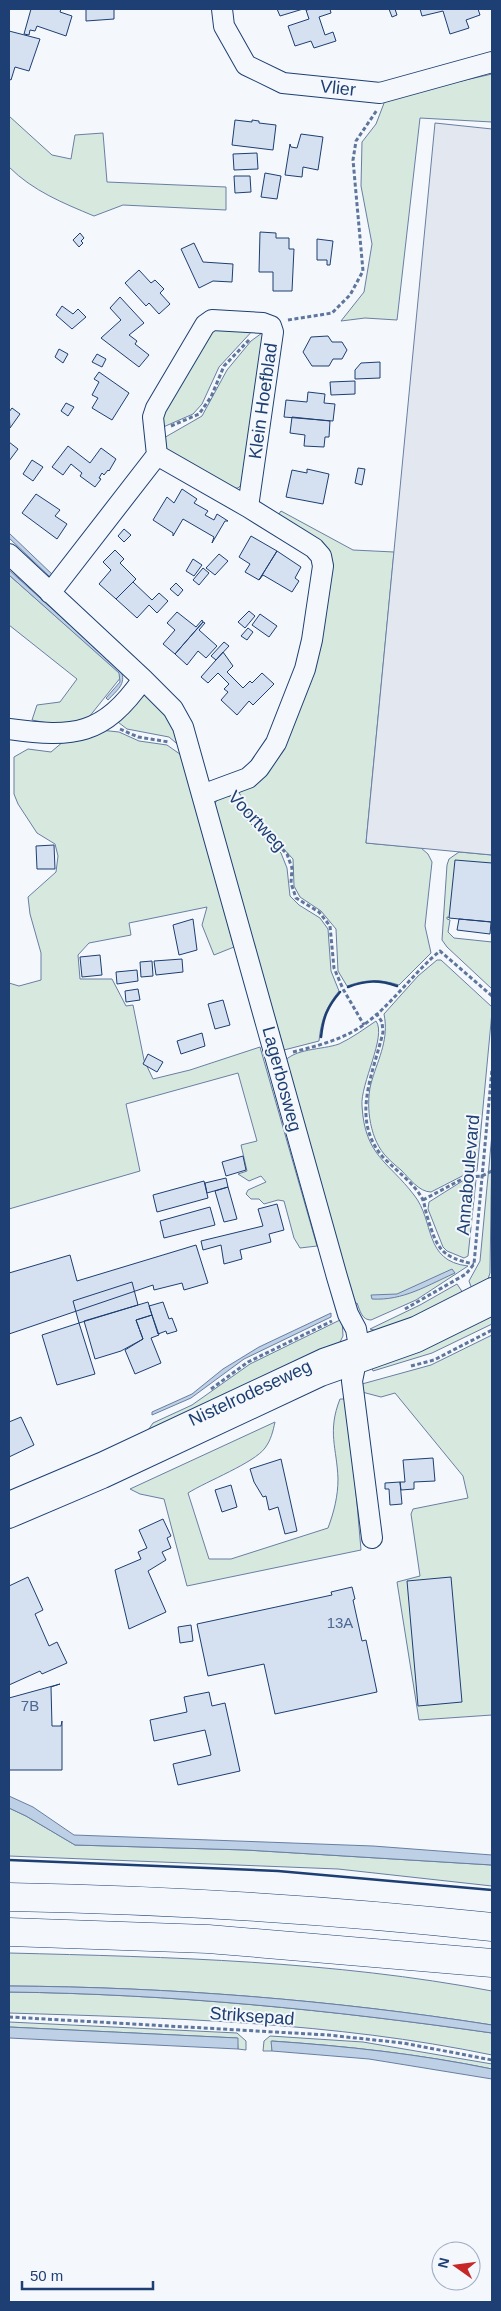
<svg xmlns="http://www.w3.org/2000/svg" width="501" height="2311" viewBox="0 0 501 2311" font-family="Arial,sans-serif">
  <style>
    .green { fill: #d7e8df; stroke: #687fa3 }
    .parking { fill: #e3e8f0; stroke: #687fa3 }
    .water { fill: #bed0e5; stroke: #687fa3 }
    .building { fill: #d5e0f0; stroke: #1d3f73 }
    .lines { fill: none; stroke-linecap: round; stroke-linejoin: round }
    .minor-casing { stroke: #1d3f73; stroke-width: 22 }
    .highway-casing { stroke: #1d3f73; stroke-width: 29 }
    .path { stroke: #5e769c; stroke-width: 3; stroke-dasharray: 4 2.5; stroke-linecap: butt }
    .minor { stroke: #f4f7fb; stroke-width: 20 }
    .highway { stroke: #f4f7fb; stroke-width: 28 }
    .wall { stroke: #1d3f73; stroke-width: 2.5 }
    .labels { text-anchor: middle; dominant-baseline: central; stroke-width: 4; stroke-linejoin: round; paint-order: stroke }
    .number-label { font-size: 15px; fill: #4b6792 }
    .street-label { font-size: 18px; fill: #1d3f73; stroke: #f4f7fb }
  </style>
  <rect width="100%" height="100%" fill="#f4f7fb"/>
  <path class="green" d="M492,74V122L420,118L397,320L365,318L341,321L364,292L372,244L361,186L362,142L376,124L386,98Z
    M9,116L52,155L71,159L75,135L103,133L107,182L226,187V210L123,205L94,216C63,203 33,191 9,167Z
    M213,328H255L219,367L202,404L193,414L161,428L160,414Z
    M262,333L266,341L245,481L238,488L226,489L167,452L162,439L202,416L227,370L251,341Z
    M281,511L353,550L394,552L366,843L421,848L428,854L432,862L425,926L431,953L399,985C380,979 367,979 347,986L338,971L336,929L321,911L300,897L294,886L293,859L254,817L238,791L260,777L332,565L276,518Z
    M9,575L120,673L121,677L89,717L63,726L32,720L37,705L60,702L77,679L9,625Z
    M144,695C166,698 174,730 182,748L169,737L127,729L114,719L137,697Z
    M100,730L119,732L139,741L167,745L184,757L234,947L214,955L202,925L207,907L129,923L131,935L89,943L78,955L80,979H112L126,1006L133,1005L144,1060L153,1079L190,1070L260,1047L317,1246L300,1248L294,1238L284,1201L278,1200L264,1204L259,1199H251L246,1194L248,1190L266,1182L261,1176L249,1181L238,1174L247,1171L241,1145L257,1141L238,1073L126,1104L140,1171L9,1209V983L19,986L41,980V953L30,914L28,897L56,872L58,856L55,844L37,833L18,804L14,794V757L28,749L51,752L64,741Z
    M228,794L247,820L281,853L287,868L290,896L299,905L320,918L328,929L331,971L339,991C326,1007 321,1020 319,1041L284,1050L214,805L219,797Z
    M459,852L492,855V866L458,863L453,918L447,917V919L450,920L448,932L454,938L492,942V989L447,947L442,940L447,865L449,859Z
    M437,960H441L492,1007V1012L477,1171L470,1172L431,1192C419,1192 409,1178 401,1170C395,1165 389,1160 384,1154C369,1136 365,1102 372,1080C379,1057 389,1039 384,1014L418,976Z
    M376,1021C387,1036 360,1084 362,1106C365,1156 388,1161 414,1195C435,1221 423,1261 468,1266L416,1300L371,1320C362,1320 360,1311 357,1303L353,1305L283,1063C294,1048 322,1050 339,1044C352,1038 364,1029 376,1021Z
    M492,1134L490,1273L487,1282L473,1292L469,1281L480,1261Z
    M464,1180H476L468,1256L464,1258L447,1251L443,1247L428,1209L429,1202Z
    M457,1284L465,1296C441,1308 395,1339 370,1329L420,1305Z
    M492,1312V1324L432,1353L373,1371L371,1365Z
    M342,1319L343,1336L339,1344L144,1436L153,1423L192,1405L250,1364Z
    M492,1335V1715L419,1720L397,1582L420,1576L411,1514L413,1509L468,1498L463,1476L395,1393L381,1397L362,1392V1384L431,1365Z
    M340,1399H348L361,1550L187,1586L164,1499L140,1494L130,1489L275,1422C273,1431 271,1440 265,1448C254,1463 207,1481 188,1493L209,1559H231L328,1528C334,1512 338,1496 338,1479C337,1448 327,1432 340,1399Z
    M9,1808L26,1816L75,1845L246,1850L492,1865V1886L338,1869L9,1856Z
    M9,1953C170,1957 334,1961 492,1991V2025C333,2000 170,1987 9,1986Z
    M9,1992C171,1994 332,2010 492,2033V2055C334,2022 170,2018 9,2013Z
    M9,2022L237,2033L246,2041V2050L238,2049L237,2038L9,2027Z
    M270,2036L363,2042L492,2064V2069C419,2054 346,2046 272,2041V2051H263L264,2041Z"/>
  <path class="parking" d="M435,123L492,129V855L366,843Z"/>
  <path class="water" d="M9,533L54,576L50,577L9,538Z
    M9,570L121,671C127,684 116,691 108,700L106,698L120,682L119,673L9,575Z
    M452,1269L455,1273C428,1285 403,1301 372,1299L371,1295L397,1294Z
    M331,1313V1317L244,1359L191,1398L152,1415V1412L192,1394L223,1369L259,1347Z
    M9,1796L33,1807L74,1835L373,1846L492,1855V1865L246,1850L75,1845L26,1816L9,1808Z
    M9,1986C170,1987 333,2000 492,2025V2033C332,2010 171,1994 9,1992Z
    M9,2027L238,2038V2049L9,2038Z
    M271,2041C346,2046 419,2054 492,2069V2079L369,2059L272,2051Z"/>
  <path class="building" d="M31,9H61L60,12L72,16L66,36L37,26L35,31L30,30L29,35L24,34Z
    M86,9H114V19L86,21Z
    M277,9H303L280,16Z
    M312,9H330L331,13L319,17L325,35L333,32L336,41L314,48L311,41L295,46L288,26L309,19L306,10Z
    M389,9H395L397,15L392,17Z
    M420,9H478L480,15L466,20L469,28L450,34L443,11L422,16Z
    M9,31L40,39L29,71L15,67L11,80L9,79Z
    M235,120L252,122V120L259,121V123L276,125L273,150L232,145Z
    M301,134L323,137L318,170L303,167L302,177L285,175L290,144L291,147L297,148Z
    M257,153L258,169L234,170L233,154Z
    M265,173L281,176L277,199L261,197Z
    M234,176H250L251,192L235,193Z
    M260,232L276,233V238H289V249H294L292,291H273V272H259Z
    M80,233L84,238L81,241L83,243L79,247L73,240Z
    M317,239L333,241L330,265H327V260H317Z
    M194,243L203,262L233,264L232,282L213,281L199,288L181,249Z
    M139,270L151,283L155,280L164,289L160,293L170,304L159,314L149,303L146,306L125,283Z
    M120,297L144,323L129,335L137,341L135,344L149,355L139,367L101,338L121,320L110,308Z
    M62,306L73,314L78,309L86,317L72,329L56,315Z
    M328,336L332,342H342L347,350L342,359H333L329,366H312L303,352L311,337Z
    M59,349L68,354L63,363L55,357Z
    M97,354L106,359L102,367L92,362Z
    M380,362V378L355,379V370L361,363Z
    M99,372L129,393L112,420L92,408L98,398L92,395L99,382L94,379Z
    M355,381V394L331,395L330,382Z
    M308,392L325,394L324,403L335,404L333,421L284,417L286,400L307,402Z
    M66,403L74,407L68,416L61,411Z
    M12,408L20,414L10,428L9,412Z
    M292,417L330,421L329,437H325L324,447L304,446L305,435L290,433Z
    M9,442L18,449L9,461Z
    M68,446L90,463L101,448L116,459L109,471L108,470L104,475L102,473L99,478L101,479L95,487L80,476L82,473L71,464L63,475L52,467Z
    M32,460L43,467L33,481L23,474Z
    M358,468L365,469L362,485L355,483Z
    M307,469L329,474L323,504L286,497L292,470L307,473Z
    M182,489L197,499L194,503L208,511L205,515L214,520L217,514L228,521H225L212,543L214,537L183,519L173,536V533L153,520L167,497L174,503Z
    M36,494L60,510L55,516L67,524L57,539L22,513Z
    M124,529L131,535L124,542L118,536Z
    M251,536L277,551L259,580L245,572L250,564L239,557Z
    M115,550L124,559L120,563L136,579L116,599L99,584L111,570L103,562Z
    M277,551L301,567L295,578L299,581L292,592L263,575L259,580Z
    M219,554L228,561L215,575L206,568Z
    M193,559L202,565L194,576L186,571Z
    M203,568L209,573L199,585L193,580Z
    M136,579L133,582L152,600L159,593L168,601L157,613L149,605L137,618L116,599Z
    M176,583L183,590L178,596L170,589Z
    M249,611L255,616L245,628L238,622Z
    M177,612L196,627L202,620L203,622L175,654L163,644L175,630L167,623Z
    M260,614L277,626L269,637L252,625Z
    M203,622L205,623L199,630L217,646L206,658L198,651L187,665L175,654Z
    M248,628L253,632L247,640L241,636Z
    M224,642L229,646L216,660L211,656Z
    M223,652L233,666L227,672L243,688L250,681L252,683L262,673L274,684L253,705L249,701L237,715L221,700L228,692L224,689L229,684L218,673L208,683L201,677Z
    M54,845L55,869H37L36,846Z
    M455,860L492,863V922L449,918Z
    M193,919L197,950L179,955L173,925Z
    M459,919L491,922L490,934L457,930Z
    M100,955L102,975L82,977L80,957Z
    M182,959L183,972L156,975L154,961Z
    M152,961L153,976L141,977L140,962Z
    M137,970L138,981L117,984L116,972Z
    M138,989L140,1000L126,1002L125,991Z
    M223,1000L230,1025L215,1029L208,1004Z
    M202,1033L205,1046L181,1054L177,1041Z
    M148,1054L163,1062L157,1072L143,1064Z
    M243,1156L246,1170L226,1176L222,1162Z
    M226,1178L228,1187L207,1193L205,1183Z
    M204,1181L208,1198L157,1212L153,1195Z
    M228,1187L237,1219L224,1222L215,1191Z
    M277,1204L284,1230L269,1234L271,1242L240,1250L242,1259L224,1264L221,1245L203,1250L201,1241L263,1226L258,1209Z
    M210,1207L215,1225L164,1238L160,1221Z
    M196,1245L208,1283L184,1290L182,1283L154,1290L153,1285L9,1334V1273L70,1255L77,1281Z
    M132,1282L138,1305L79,1323L73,1301Z
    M148,1302L152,1315L136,1320L143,1339L121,1351L95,1359L84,1321Z
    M163,1302L169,1319L172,1318L177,1331L167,1334L166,1331L158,1334L149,1306Z
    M152,1315L159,1335L151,1338L161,1363L135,1374L125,1350L143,1339L136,1320Z
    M79,1323L95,1374L57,1385L42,1335Z
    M21,1417L34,1445L9,1457V1422Z
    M433,1458L435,1481L414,1482V1489L401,1490L400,1482H405L403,1460Z
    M281,1459L297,1531L285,1534L278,1507L269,1510L266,1496L263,1497L254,1482L250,1469Z
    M400,1482L402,1504L390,1505L389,1489H385V1483Z
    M231,1485L237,1507L222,1512L215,1490Z
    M163,1519L171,1536L167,1538L171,1548L162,1552L166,1560L148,1571L166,1612L129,1629L115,1570L141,1559L138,1552L147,1548L139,1530Z
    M28,1577L43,1610L35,1614L49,1646L57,1642L67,1663L42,1674L40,1671L9,1685V1586Z
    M451,1577L462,1702L418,1706L407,1581Z
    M352,1587L355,1599L353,1600L362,1641L366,1640L377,1692L275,1714L264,1664L208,1676L197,1624L332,1595L331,1592Z
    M191,1625L193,1641L180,1643L178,1627Z
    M60,1684L51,1687L52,1726H61L62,1721V1770H9V1698Z
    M209,1692L212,1706L225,1703L240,1771L178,1785L173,1764L211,1755L205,1730L154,1741L150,1720L187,1712L184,1697Z"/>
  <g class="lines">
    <defs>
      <path id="minor" d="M222,9L224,26L246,65L283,83L380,93L492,62
        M9,554L143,679L173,709L183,727L337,1277L348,1314L356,1329L359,1347L352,1381L372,1538
        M50,593L157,455L153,417L156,408L205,325L212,320L263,323L271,326L273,332L248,507L157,455
        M9,729C74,738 103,736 143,679
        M202,795L248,778L259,768L276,743L305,669L312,640L323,566L321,556L314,548L248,507
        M9,1502L101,1463L323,1359L415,1327L492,1288
        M9,1518L103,1478L321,1376L417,1342L492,1305"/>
      <path id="highway" d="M9,1897C170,1900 331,1910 492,1927
        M9,1932L208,1939L492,1963"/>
    </defs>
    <use href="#minor" class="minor-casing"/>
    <use href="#highway" class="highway-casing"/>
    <path class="path" d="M288,320L332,313L350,295L363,271L353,160L356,141L377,110
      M171,426L199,414L211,397L224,366L249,340
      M120,729L138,737L169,742
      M240,800L256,823L287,854L292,868L291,883L296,898L319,912L330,926L334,968L343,989L364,1025
      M376,1013L382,1022L383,1032C374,1072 350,1118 382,1156C395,1170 413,1182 422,1198C425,1204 425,1210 427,1216C437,1248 440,1257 474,1264
      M293,1052C317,1046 341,1040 362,1026C390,1007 413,973 440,951L492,996
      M423,1200L466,1177L482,1176L492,1171
      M405,1309L466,1274L474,1264L492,1069
      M411,1366L434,1360L492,1330
      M211,1389L248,1362L332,1321
      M9,2017L328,2035L403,2043L492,2060"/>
    <use href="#minor" class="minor"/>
    <use href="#highway" class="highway"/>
    <path class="wall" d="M348,987C366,980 379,980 397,986
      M321,1037C323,1018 327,1007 340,992
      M9,1860L278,1871L492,1890"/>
  </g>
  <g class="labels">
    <g class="number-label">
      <text x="340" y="1622">13A</text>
      <text x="30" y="1705">7B</text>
    </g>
    <g class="street-label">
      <text transform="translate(338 88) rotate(6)">Vlier</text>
      <text transform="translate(263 401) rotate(-82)">Klein Hoefblad</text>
      <text transform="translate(257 821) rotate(47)">Voortweg</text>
      <text transform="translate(282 1079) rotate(75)">Lagerbosweg</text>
      <text transform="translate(468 1175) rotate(-85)">Annaboulevard</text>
      <text transform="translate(250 1393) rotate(-25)">Nistelrodeseweg</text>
      <text transform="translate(252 2016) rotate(4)">Striksepad</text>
    </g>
  </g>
  <rect width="501" height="2311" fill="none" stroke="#1d3f73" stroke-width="20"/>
  <g transform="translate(456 2266) rotate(284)"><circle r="24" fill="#f4f7fb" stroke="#9eadc5"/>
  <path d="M0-4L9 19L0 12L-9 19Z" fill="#c62828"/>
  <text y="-8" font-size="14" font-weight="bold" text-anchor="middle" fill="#1d3f73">N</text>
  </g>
  <path d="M22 2281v8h131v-8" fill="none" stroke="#1d3f73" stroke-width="2.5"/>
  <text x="30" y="2281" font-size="15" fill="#1d3f73" stroke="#f4f7fb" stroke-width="4" paint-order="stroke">50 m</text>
</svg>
